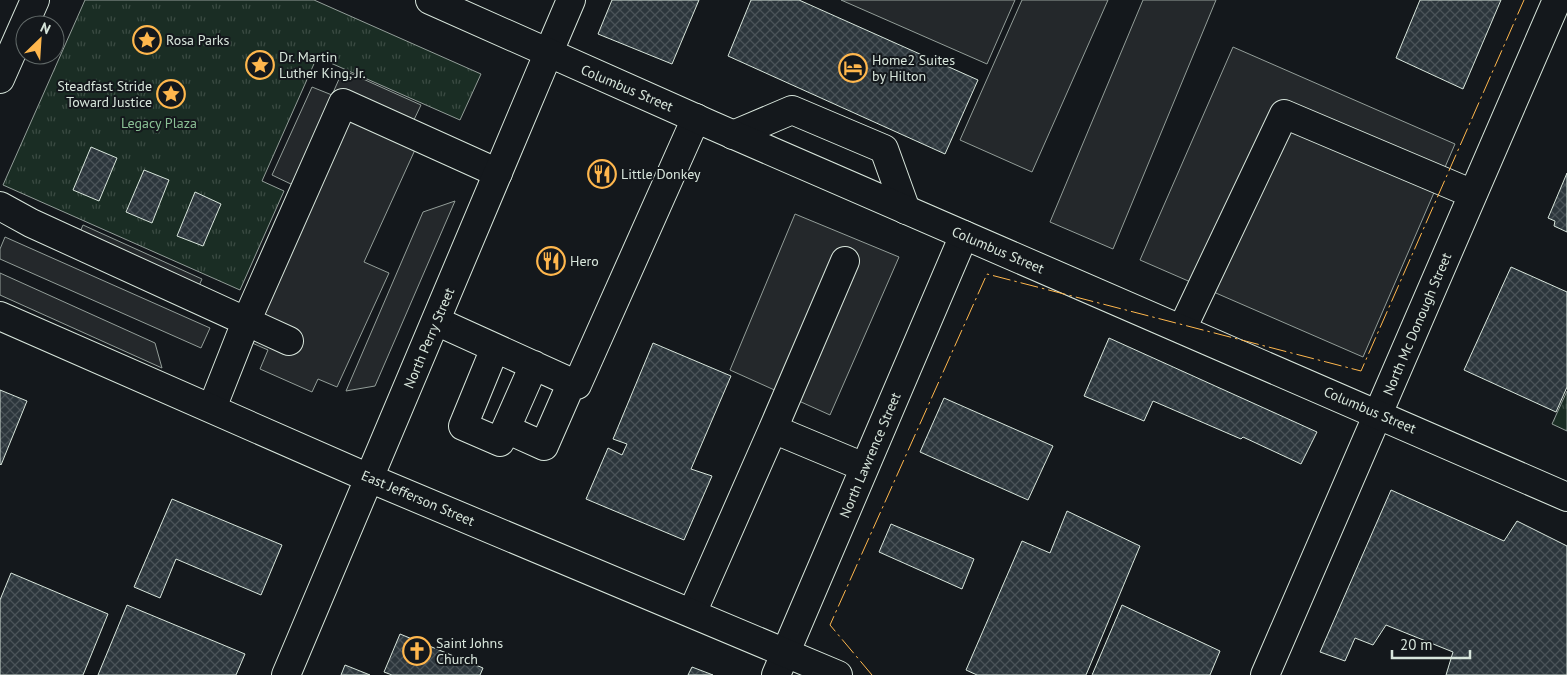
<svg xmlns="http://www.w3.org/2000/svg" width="1567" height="675" viewBox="0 0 1567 675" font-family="'PT Sans',sans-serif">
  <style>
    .grass { fill: url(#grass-tufts); stroke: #939e99 }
    .parking { fill: #24282b; stroke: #939e99 }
    .building { fill: url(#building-cross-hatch); stroke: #d8e6dc }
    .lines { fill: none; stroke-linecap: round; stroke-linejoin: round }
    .minor-casing { stroke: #d8e6dc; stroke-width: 30 }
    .major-casing { stroke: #d8e6dc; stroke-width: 30 }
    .minor { stroke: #14181c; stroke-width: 28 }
    .major { stroke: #14181c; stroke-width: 28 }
    .power { stroke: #ffb74d; stroke-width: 1; stroke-dasharray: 18 4 2.5 4; stroke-linecap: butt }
    .labels { text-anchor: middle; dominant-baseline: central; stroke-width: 4; stroke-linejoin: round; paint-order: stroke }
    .poi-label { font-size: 14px; fill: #d8e6dc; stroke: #14181c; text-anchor: start }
    .street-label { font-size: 14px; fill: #d8e6dc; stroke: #14181c }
    .park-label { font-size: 14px; fill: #8ac095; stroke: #14181c }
  </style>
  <defs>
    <pattern id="grass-tufts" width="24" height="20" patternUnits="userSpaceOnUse" patternTransform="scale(1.25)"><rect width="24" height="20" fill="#1a2d24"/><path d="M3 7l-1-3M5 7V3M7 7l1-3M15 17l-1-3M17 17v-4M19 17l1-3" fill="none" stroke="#3b4b43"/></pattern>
    <pattern id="building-cross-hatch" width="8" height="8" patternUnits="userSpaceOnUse" patternTransform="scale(1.25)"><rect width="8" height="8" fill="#2c363c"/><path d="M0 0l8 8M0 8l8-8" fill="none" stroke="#4a5358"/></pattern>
  </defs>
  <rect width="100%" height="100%" fill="#14181c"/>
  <path class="grass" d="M85,0H314L481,74L460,120L317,57L262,181L284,191L240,290L3,185Z
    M1567,391V431L1552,424Z"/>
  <path class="parking" d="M841,0H1015L987,64Z
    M1022,0H1108L1032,172L960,140Z
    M1143,0H1216L1113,249L1050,222Z
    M1233,47L1455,144L1363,357L1140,260Z
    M343,70L421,105L412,124L424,130L364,262L389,273L337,387L318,379L312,392L260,369L268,350L227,332L293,185L272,175L312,87L332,95Z
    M455,201L375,386L346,391L423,212Z
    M795,214L899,257L830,415L730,370Z
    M83,225L202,279L198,288L79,234Z
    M5,237L210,328L201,348L0,259V249Z
    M0,273L155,343L162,368L0,295Z"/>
  <path class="building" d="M612,0H699L672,64L598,34Z
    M751,0H799L978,80L945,154L728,56Z
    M1420,0H1501L1463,89L1396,58Z
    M91,147L117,158L99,201L73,190Z
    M144,170L169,180L152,223L126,212Z
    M1567,173V232L1554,226L1555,221L1548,218Z
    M195,192L221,204L203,246L177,236Z
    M1511,267L1567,292V387L1556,412L1464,370Z
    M1109,338L1317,432L1301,464L1243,437L1241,439L1153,401L1144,421L1084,396Z
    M653,343L731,376L691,469L712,476L684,540L586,499L608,448L622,455L627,444L613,439Z
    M0,390L27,401L1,465L0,464Z
    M944,398L1053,446L1028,500L920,452Z
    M1391,490L1504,541L1517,521L1567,546V675H1446L1453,652L1386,625L1373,645L1355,638L1345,661L1320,652Z
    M172,499L282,545L261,595L176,559L160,598L134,587Z
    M1067,511L1140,546L1086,675H977L966,670L1022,541L1050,553Z
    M891,524L974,559L962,589L879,552Z
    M11,573L108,614L83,675H0V600Z
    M127,605L245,654L236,675H98Z
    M1122,605L1220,651L1210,675H1092Z
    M400,634L483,668L480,675H392L384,672Z
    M345,665L370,675H341Z
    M692,667L713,675H688Z"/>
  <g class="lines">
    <defs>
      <path id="minor" d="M548,54L571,0
        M733,135L792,110L884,149L906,210
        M0,206L31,223L289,341
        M436,321L577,385L696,118
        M1182,329L1284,114L1473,194
        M495,348L463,426L500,442L534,365
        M212,408L246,322L343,103L498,173
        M506,429L544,446L572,382
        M773,429L845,261
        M692,613L773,429L864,467
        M776,675L964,235
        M1265,675L1557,0"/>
      <path id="major" d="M430,0L711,125L1567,497
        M0,79L35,0
        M0,316L369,478L838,675
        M286,675L548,54"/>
    </defs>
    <use href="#minor" class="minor-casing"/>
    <use href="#major" class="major-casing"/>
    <use href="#minor" class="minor"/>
    <use href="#major" class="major"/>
    <path class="power" d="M872,675L830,625L987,274L1361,371L1524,0"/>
  </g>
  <defs>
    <symbol id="sight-ring" viewBox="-11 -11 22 22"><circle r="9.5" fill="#14181c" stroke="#ffb74d" stroke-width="1.5"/><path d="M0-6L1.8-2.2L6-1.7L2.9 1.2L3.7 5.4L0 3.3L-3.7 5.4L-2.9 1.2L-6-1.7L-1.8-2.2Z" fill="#ffb74d"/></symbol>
    <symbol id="hotel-ring" viewBox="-11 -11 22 22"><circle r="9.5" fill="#14181c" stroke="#ffb74d" stroke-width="1.5"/><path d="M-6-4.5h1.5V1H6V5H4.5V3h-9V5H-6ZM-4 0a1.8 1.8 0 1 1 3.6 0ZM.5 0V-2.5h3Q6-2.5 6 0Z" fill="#ffb74d"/></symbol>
    <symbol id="restaurant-ring" viewBox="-11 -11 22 22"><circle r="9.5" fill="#14181c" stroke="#ffb74d" stroke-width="1.5"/><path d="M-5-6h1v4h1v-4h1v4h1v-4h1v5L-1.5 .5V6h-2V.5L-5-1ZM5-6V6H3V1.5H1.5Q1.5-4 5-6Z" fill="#ffb74d"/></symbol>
    <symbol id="church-ring" viewBox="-11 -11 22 22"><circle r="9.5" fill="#14181c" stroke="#ffb74d" stroke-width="1.5"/><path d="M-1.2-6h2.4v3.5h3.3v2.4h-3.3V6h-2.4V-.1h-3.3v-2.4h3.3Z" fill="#ffb74d"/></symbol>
  </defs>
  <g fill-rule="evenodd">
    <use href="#sight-ring" x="131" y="24" width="32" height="32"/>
    <use href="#sight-ring" x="244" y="49" width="32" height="32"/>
    <use href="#hotel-ring" x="837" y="52" width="32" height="32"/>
    <use href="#sight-ring" x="155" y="78" width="32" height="32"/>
    <use href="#restaurant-ring" x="586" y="158" width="32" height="32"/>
    <use href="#restaurant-ring" x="535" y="245" width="32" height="32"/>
    <use href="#church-ring" x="401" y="635" width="32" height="32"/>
  </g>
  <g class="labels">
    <g class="poi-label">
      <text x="166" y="40">Rosa Parks</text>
      <text x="279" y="57">Dr. Martin<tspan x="279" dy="16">Luther King, Jr.</tspan></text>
      <text x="872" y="60">Home2 Suites<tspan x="872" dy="16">by Hilton</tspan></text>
      <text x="152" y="86" text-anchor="end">Steadfast Stride<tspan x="152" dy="16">Toward Justice</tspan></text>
      <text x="621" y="174">Little Donkey</text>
      <text x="570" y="261">Hero</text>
      <text x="436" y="643">Saint Johns<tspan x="436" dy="16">Church</tspan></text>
    </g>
    <g class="street-label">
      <text transform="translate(627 88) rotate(23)">Columbus Street</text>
      <text transform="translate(998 250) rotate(23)">Columbus Street</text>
      <text transform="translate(1417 324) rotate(-67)">North Mc Donough Street</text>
      <text transform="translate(429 338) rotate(-67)">North Perry Street</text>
      <text transform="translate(1370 410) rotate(23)">Columbus Street</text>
      <text transform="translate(870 455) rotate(-67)">North Lawrence Street</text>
      <text transform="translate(418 498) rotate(23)">East Jefferson Street</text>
    </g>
    <g class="park-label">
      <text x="159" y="123">Legacy Plaza</text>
    </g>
  </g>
  <g transform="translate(40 40) rotate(25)"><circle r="24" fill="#14181c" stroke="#626a69"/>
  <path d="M0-4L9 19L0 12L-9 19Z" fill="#ffb74d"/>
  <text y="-8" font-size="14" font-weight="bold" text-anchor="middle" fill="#d8e6dc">N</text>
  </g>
  <path d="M1392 650v8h78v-8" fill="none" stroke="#d8e6dc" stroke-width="2.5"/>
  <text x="1400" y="650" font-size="15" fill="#d8e6dc" stroke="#14181c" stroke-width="4" paint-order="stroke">20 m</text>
</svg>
